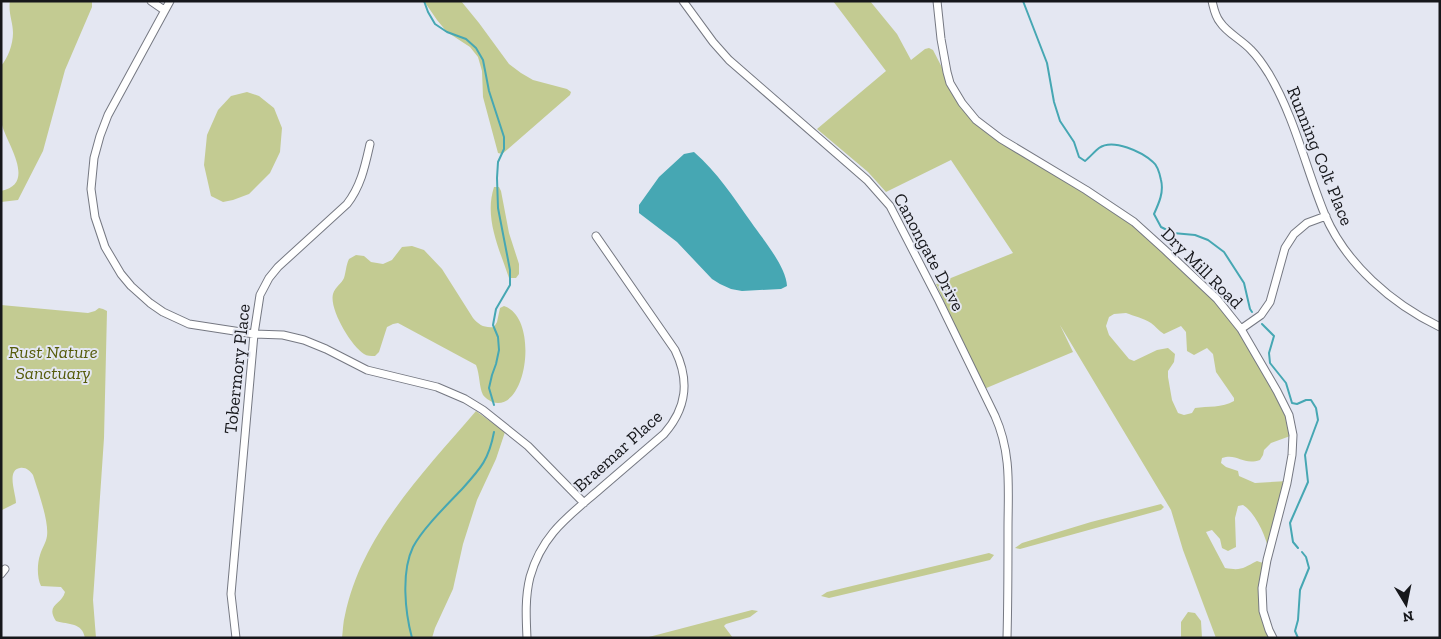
<svg xmlns="http://www.w3.org/2000/svg" width="1441" height="639" viewBox="0 0 1441 639" font-family="'Zilla Slab',serif">
  <style>
    .green { fill: #c3cb92; fill-rule: evenodd }
    .water { fill: #46a7b3 }
    .lines { fill: none; stroke-linecap: round; stroke-linejoin: round }
    .stream { stroke: #46a7b3; stroke-width: 2 }
    .minor-casing { stroke: #757882; stroke-width: 9 }
    .minor { stroke: #fff; stroke-width: 7 }
    .labels { text-anchor: middle; dominant-baseline: central; stroke-width: 4; stroke-linejoin: round; paint-order: stroke }
    .street-label { font-size: 18px; fill: #16171b; stroke: #e4e7f2 }
    .park-label { font-size: 18px; font-style: italic; fill: #555b0a; stroke: #e4e7f2 }
  </style>
  <rect width="100%" height="100%" fill="#e4e7f2"/>
  <path class="green" d="M10,1H92V7L65,70L43,151L18,200L1,202V191C37,184 7,144 2,125C0,119 1,112 1,106C1,93 1,80 1,66C8,58 13,44 13,33C13,22 8,13 10,1Z
    M424,1H461L479,23L509,64L521,73L533,80L567,89L571,92L570,95L508,149L502,154L498,153L483,97L482,71L478,57L470,47L447,32L437,20Z
    M833,1H870L897,34L911,60L925,49L929,48L933,50L950,83L976,120L1134,222L1217,299L1241,329L1277,391L1293,435L1271,443L1264,450L1263,455L1260,460C1243,466 1238,453 1222,458L1221,463L1226,467L1238,471L1239,476L1255,483L1288,481L1269,551C1266,537 1256,513 1243,505L1238,506L1235,518L1236,547L1228,551L1222,548L1220,539L1212,530L1206,532L1225,568C1242,571 1243,568 1257,561L1266,564L1263,609L1273,638H1216L1183,550L1171,510L1060,325L1073,352L984,389L936,284L1013,253L951,160L886,192L868,172L817,129L886,71ZM1126,313C1134,316 1143,318 1151,323C1155,326 1159,331 1164,334L1181,326L1186,332L1187,351L1194,355L1207,348L1213,354L1216,372L1234,398V401C1222,408 1208,406 1195,408L1192,413L1184,415L1178,413L1172,400L1168,377V371L1174,362L1175,354L1168,348L1157,350L1134,361L1129,359L1109,335L1106,326L1109,317L1114,314Z
    M247,92L259,96L274,108L282,128L280,152L270,173L249,194L233,200L223,202L211,196L204,165L207,135L218,110L231,96Z
    M494,187H499L501,191L509,233L519,264V274L516,278H509C499,248 484,218 494,187Z
    M412,246L424,250L442,269L473,318C479,325 484,328 494,327L497,322L500,308L504,306C540,318 527,414 492,402C489,400 485,398 483,395C479,387 480,375 476,365L398,323L393,324L387,327L379,352L375,356C371,356 367,356 364,354C351,346 329,309 333,294C335,287 342,283 344,278C346,272 346,265 349,259L356,255L364,256L371,262L383,264L392,260L402,247Z
    M1,305L88,313L95,311L99,308L103,309L107,311L104,438L93,600L96,638H85C82,622 69,625 56,621C45,604 62,605 65,592L61,587L41,586C37,578 37,564 40,555C42,548 46,543 47,536C49,521 38,491 33,475C30,471 26,467 20,468C6,470 16,494 16,503L2,510L1,512Z
    M476,411L505,432L496,459L477,500L463,544L453,589L435,628L432,638H342C343,630 343,622 345,615C362,534 424,472 476,411Z
    M1161,504L1164,507L1161,510L1020,549L1015,548L1022,543L1091,522Z
    M989,553L994,555L990,560L829,598L821,596L827,592Z
    M752,610L758,611L750,617L726,624L724,626L733,638H645Z
    M1188,612L1195,613L1201,621L1202,638H1181V622Z"/>
  <path class="water" d="M694,152C717,172 734,198 751,222C762,238 786,266 787,286L781,289L742,291L731,289L720,284L712,279L677,242L639,213V205L659,177L684,154Z"/>
  <g class="lines">
    <path class="stream" d="M424,1L428,12L435,24L447,32L466,39L476,48L483,60L489,91L504,137V149L498,162L497,178L498,208L510,270V285L496,309L493,325L498,337L499,350L496,364L492,375L489,388L494,405
      M1023,1L1047,63L1054,102L1060,121L1074,142L1079,157L1085,161C1090,157 1095,151 1099,148C1113,138 1142,152 1153,162C1157,165 1160,175 1161,180C1164,192 1159,203 1154,214L1161,227L1173,233L1195,235L1208,240L1224,252L1244,283L1250,309L1252,312
      M1262,324L1274,336L1269,353L1270,363L1286,383L1292,403L1297,404L1306,400H1311L1316,408L1318,420L1305,455L1308,482L1290,523L1293,542L1298,548
      M412,638C405,612 401,572 413,547C423,528 448,504 463,488C481,468 489,459 494,432
      M1298,638L1295,631L1298,620L1300,590L1309,568L1306,557L1302,552"/>
    <defs>
      <path id="minor" d="M151,1L164,10
        M170,1L108,115L100,136L94,158L91,189L95,217L105,247L121,274L131,286L150,303L163,312L189,324L254,334L283,335L304,340L326,349L367,370L437,387L465,399L483,410L528,446L584,503
        M683,1L713,42L729,60L867,180L890,206L939,301L995,416C1012,454 1008,489 1008,530C1008,566 1008,602 1007,638
        M937,1L941,39L947,72L950,83L962,103L976,120L1001,139L1086,190L1134,222L1165,250L1217,299L1241,329L1277,391L1289,415L1293,435L1292,455L1287,483L1267,560L1262,588L1263,611L1269,630L1273,638
        M1212,1C1214,9 1215,16 1220,22C1227,33 1242,40 1251,50C1258,57 1264,66 1269,74C1295,118 1306,169 1325,215C1346,264 1392,304 1440,327
        M1241,329L1261,315L1270,302L1285,248L1294,234L1307,223L1326,216
        M1,574L5,569
        M236,638L231,594L254,334L260,295L269,278L278,267L347,204C361,186 365,166 370,144
        M527,638C526,617 525,597 530,577C542,534 569,516 600,489C622,470 643,452 664,434C687,408 690,381 675,350L596,236"/>
    </defs>
    <use href="#minor" class="minor-casing"/>
    <use href="#minor" class="minor"/>
  </g>
  <g class="labels">
    <g class="street-label">
      <text transform="translate(1320 156) rotate(68)">Running Colt Place</text>
      <text transform="translate(929 252) rotate(62)">Canongate Drive</text>
      <text transform="translate(1202 268) rotate(45)">Dry Mill Road</text>
      <text transform="translate(237 369) rotate(-84)">Tobermory Place</text>
      <text transform="translate(618 451) rotate(-42)">Braemar Place</text>
    </g>
    <g class="park-label">
      <text x="53" y="352">Rust Nature<tspan x="53" dy="21">Sanctuary</tspan></text>
    </g>
  </g>
  <rect width="1441" height="639" fill="none" stroke="#16171b" stroke-width="5"/>
  <g transform="translate(1406 604) rotate(170)" stroke="#e4e7f2" stroke-width="4" paint-order="stroke">
  <path d="M0-4L9 19L0 12L-9 19Z" fill="#16171b"/>
  <text y="-8" font-size="14" font-weight="bold" text-anchor="middle" fill="#16171b">N</text>
  </g>
</svg>
